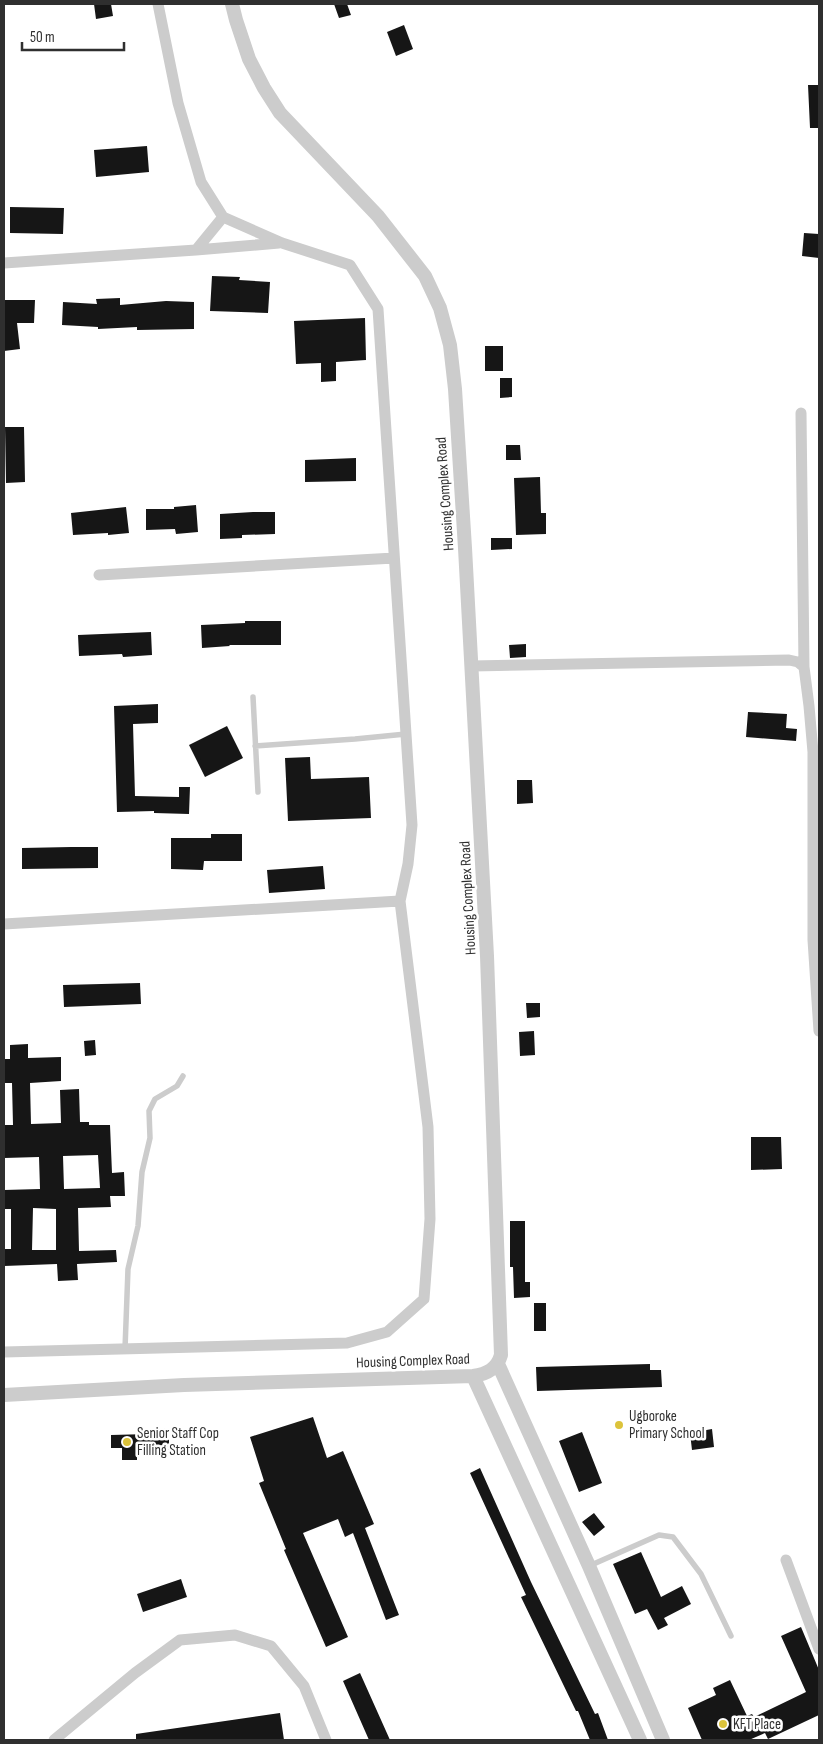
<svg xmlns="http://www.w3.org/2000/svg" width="823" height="1744" viewBox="0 0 823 1744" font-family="'Sofia Sans Condensed',sans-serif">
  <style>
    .building { fill: #161616; fill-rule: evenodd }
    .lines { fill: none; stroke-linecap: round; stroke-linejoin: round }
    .service { stroke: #ccc; stroke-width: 5.5 }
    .minor { stroke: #ccc; stroke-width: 11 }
    .tertiary { stroke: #ccc; stroke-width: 14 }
    .poi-dot { fill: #dcc33b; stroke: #fff; stroke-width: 2 }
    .labels { text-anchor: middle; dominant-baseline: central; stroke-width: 5; stroke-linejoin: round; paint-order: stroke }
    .street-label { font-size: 15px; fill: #2f2f2f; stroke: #fff }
    .poi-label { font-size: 15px; fill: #2f2f2f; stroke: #fff; text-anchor: start }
  </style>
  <rect width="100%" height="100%" fill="#fff"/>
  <path class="building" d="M94,4H111L113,16L96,19Z
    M334,4H347L351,15L339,18Z
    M404,25L413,49L396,56L387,32Z
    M808,85H819V128H810Z
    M147,146L149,172L96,177L94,150Z
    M10,207L64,208L63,234L10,233Z
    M804,233L819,234V258L802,256Z
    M212,276L240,277L239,280L270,282L268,313L210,311Z
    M120,298V305L166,301L194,302V329L137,330V327L98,329V327L62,325L63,302L97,304L96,299Z
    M4,300H35L34,323H17L20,349L4,351Z
    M365,318L366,360L336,362V381L321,382V363L296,364L294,321Z
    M485,346H503V371H485Z
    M500,378H512V397L500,398Z
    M5,427H24L25,482L6,483Z
    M506,445H520L521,460H506Z
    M356,458V481L305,482V460Z
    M540,477L541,513H546V534L516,535L514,478Z
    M196,505L198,532L176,534L175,529L146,530V509H174V507Z
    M126,507L129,533L108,535V533L73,535L71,513Z
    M253,512H275V534L242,535V538L220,539V514Z
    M491,538H512V549L491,550Z
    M245,621H281V645H229L230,646L202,648L201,625L245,623Z
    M151,632L152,655L123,657L122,654L79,656L78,635Z
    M526,644V657L510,658L509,645Z
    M158,704V723L133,724L135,796L179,797V787H190L189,814L154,813V811L117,812L114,706Z
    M748,712L787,714L786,728L797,729L796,741L746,737Z
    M227,726L243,758L205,777L189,745Z
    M310,757L311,779L369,777L371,818L288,821L285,758Z
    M517,780H532L533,803L517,804Z
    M211,834H242V861H204L203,870L171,869V838H211Z
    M71,847H98V868L22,869V848Z
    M323,866L325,889L269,893L267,870Z
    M140,983L141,1004L64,1007L63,985Z
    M526,1003H540V1017L527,1018Z
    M534,1031L535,1055L520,1056L519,1032Z
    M95,1040L96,1055L85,1056L84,1041Z
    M28,1044V1058L61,1057V1081L30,1083L31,1124L61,1123L60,1090L79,1089L80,1122H89V1125H110L112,1173L124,1172L125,1196H110L111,1207L78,1208L79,1251L116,1250L117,1262L77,1264L78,1280L58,1281L57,1264L4,1266V1249H11V1209H4V1190L40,1189L39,1157L4,1158V1125H13L12,1083H4V1059H10V1045ZM98,1155L100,1188L64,1189L63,1156ZM33,1208L56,1209V1250H32Z
    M751,1137H781L782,1169L751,1170Z
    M510,1221H525V1282H530V1297L514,1298L513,1267H510Z
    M534,1303H546V1331H534Z
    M650,1364V1370H661L662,1387L537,1391L536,1367Z
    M313,1417L327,1458L343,1451L374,1524L365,1528L399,1615L386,1620L353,1533L345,1537L338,1519L303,1533L348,1637L326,1647L284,1550L286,1549L259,1483L264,1481L250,1437Z
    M169,1428V1451L137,1452V1460H122V1448H111V1435L149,1434V1429Z
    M712,1429L714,1447L692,1450L690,1433Z
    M582,1432L602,1483L579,1492L559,1441Z
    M480,1468L531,1582L595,1714L598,1713L608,1740H590L578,1711H576L521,1597L526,1595L470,1473Z
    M594,1513L605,1527L594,1536L582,1522Z
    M641,1552L661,1597L682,1586L691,1604L664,1618L668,1625L658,1630L647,1609L635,1614L613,1564Z
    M181,1579L187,1597L143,1612L137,1594Z
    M801,1627L819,1670V1715L768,1739L765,1733L749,1740H702L688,1708L716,1695L713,1688L730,1680L747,1716L752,1714L754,1717L806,1692L781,1636Z
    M360,1673L390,1740H369L343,1681Z
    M280,1713L284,1740H136V1734Z"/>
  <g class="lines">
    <path class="service" d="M253,697L258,792
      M255,746L355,739L406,734
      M125,1349L128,1269L138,1226L142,1172L150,1138L149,1111L155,1099L177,1086L183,1076
      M589,1566L659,1535L673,1537L701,1574L731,1636"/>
    <path class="minor" d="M196,250L279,243
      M4,263L196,250L223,217
      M801,413L804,667
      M99,575L394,558
      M472,666L789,660L798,662L804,667L809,706L813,752L819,755
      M813,752V940L819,1031
      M4,924L400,901
      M4,1352L347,1343L387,1332L424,1299L430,1219L428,1127L400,901L408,864L412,825L378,309L350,265L282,243L223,217L201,182L178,103L158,4
      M786,1560L819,1649
      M54,1740L135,1673L180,1640L235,1635L271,1646L304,1686L326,1740"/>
    <path class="tertiary" d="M498,1364L589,1566L663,1740
      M473,1376L640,1740
      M4,1395L184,1385L473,1376C487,1374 497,1369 501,1355L487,956L465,548L455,389L450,345L440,308L425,276L378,216L280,113L264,88L249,59L236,20L232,4"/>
  </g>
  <g class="poi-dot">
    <circle cx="619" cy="1425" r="5"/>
    <circle cx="127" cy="1442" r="5"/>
    <circle cx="723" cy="1724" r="5"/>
  </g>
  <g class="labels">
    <g class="street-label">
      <text transform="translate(445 494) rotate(-94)">Housing Complex Road</text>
      <text transform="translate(468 898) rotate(-93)">Housing Complex Road</text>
      <text transform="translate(413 1361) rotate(-2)">Housing Complex Road</text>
    </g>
    <g class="poi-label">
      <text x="629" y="1416">Ugboroke<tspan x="629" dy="17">Primary School</tspan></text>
      <text x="137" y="1433">Senior Staff Cop<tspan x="137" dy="17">Filling Station</tspan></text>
      <text x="733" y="1724">KFT Place</text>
    </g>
  </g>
  <rect width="823" height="1744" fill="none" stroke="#2f2f2f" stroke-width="10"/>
  <path d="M22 42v8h102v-8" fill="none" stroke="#2f2f2f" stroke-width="2.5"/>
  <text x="30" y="42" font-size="15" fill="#2f2f2f" stroke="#ffffff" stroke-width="4" paint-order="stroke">50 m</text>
</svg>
